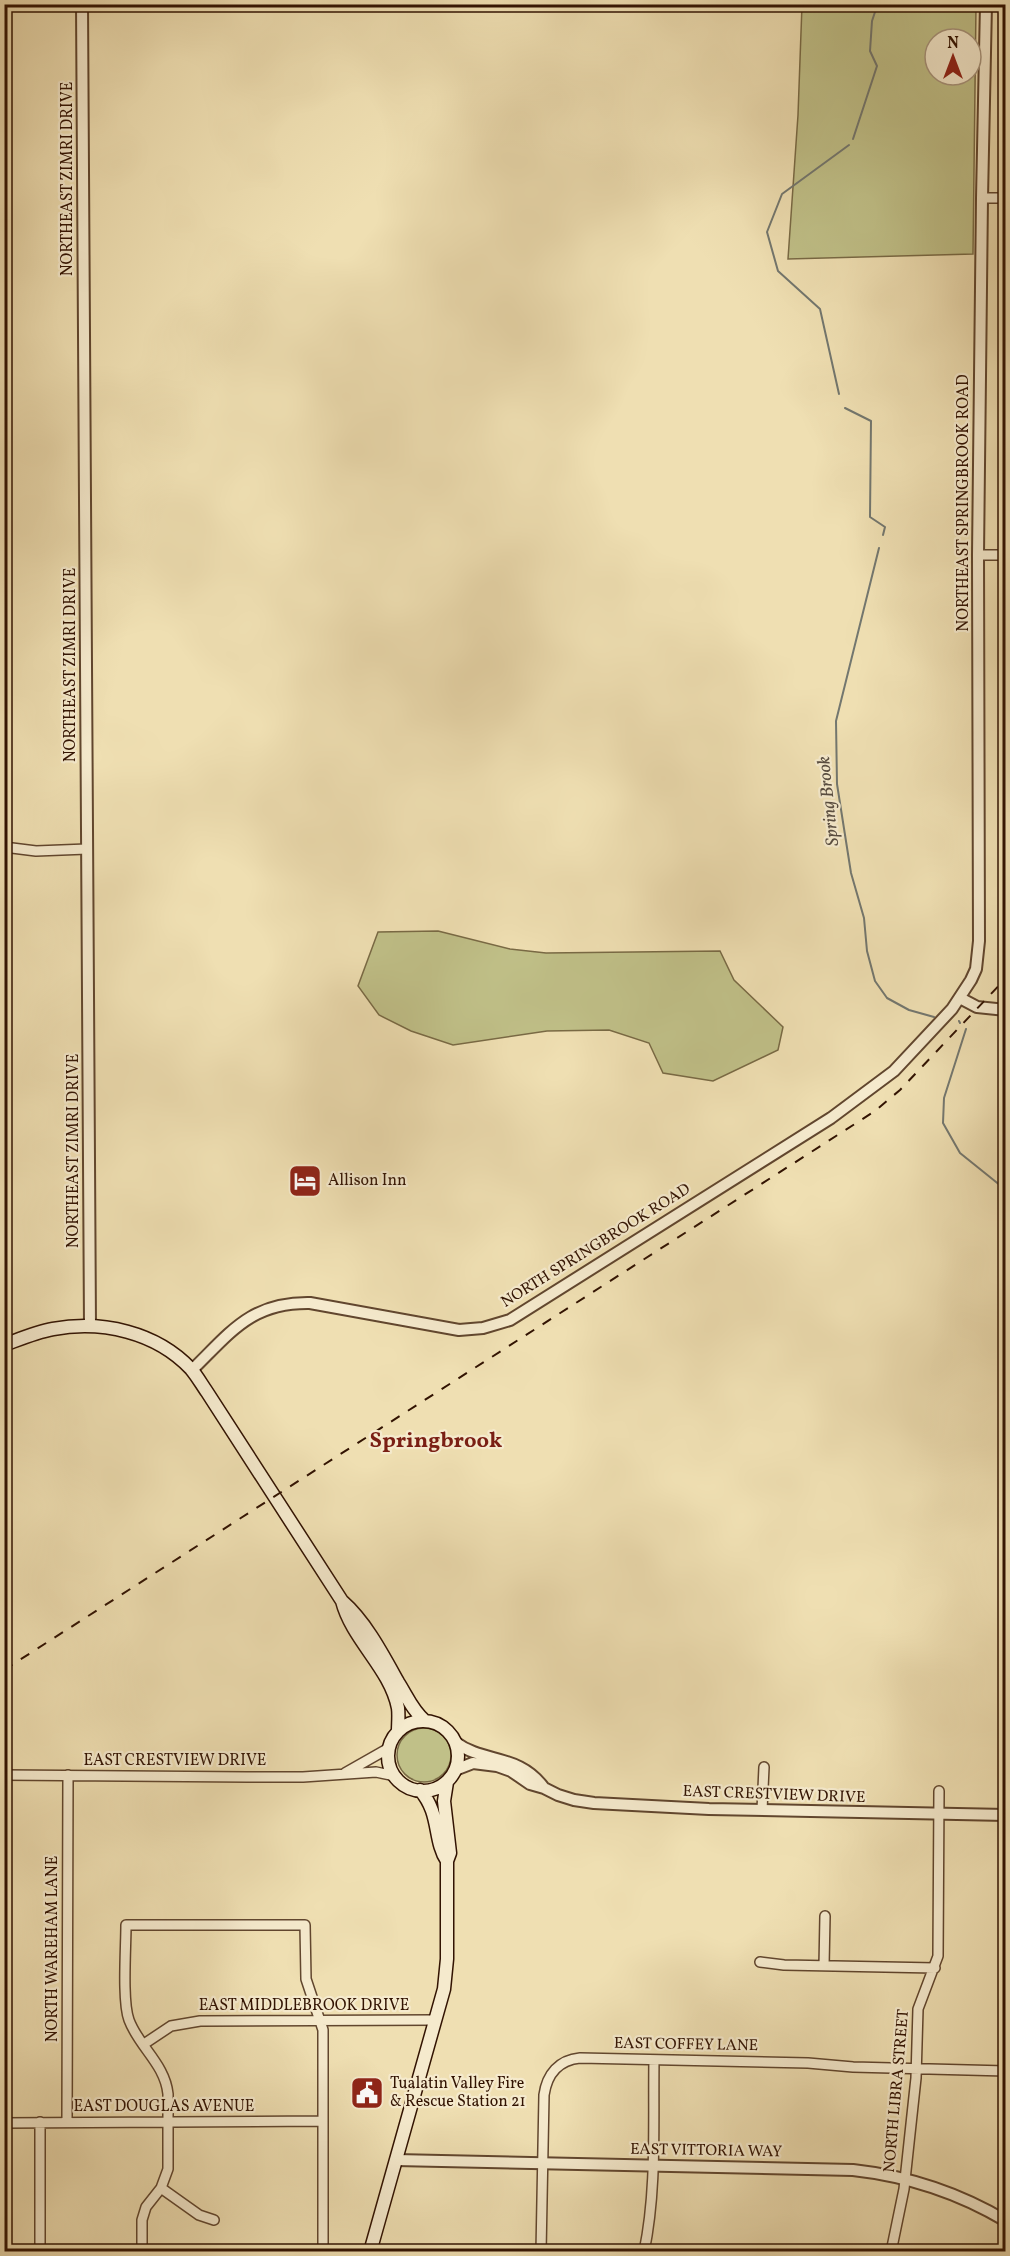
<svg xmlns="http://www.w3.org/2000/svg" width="1010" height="2256" viewBox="0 0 1010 2256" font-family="Vollkorn,serif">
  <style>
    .green { fill: #c0c088; stroke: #796a45; stroke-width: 1.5; fill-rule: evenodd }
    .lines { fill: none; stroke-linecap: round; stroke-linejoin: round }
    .stream { stroke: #73776f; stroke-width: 2 }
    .minor-casing { stroke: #61462e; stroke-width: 12 }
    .tertiary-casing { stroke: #61462e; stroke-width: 14 }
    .secondary-casing { stroke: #321302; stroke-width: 15 }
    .minor { stroke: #f5eacd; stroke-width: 9 }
    .tertiary { stroke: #f5eacd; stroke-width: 10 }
    .secondary { stroke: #f5eacd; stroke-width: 12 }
    .rail { stroke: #321302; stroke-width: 2; stroke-dasharray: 10 10; stroke-linecap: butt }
    .labels { text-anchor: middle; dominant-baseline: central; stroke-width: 4.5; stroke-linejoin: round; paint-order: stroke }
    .street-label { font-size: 16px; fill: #321302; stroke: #f5eacd }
    .poi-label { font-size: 16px; fill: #321302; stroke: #f5eacd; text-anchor: start }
    .water-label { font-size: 18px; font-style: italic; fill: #584d41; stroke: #f5eacd }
    .district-label { font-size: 22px; font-weight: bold; fill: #7a1f14; stroke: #f5eacd }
  </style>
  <rect width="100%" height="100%" fill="#efdfb2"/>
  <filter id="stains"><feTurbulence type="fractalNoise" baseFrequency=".00333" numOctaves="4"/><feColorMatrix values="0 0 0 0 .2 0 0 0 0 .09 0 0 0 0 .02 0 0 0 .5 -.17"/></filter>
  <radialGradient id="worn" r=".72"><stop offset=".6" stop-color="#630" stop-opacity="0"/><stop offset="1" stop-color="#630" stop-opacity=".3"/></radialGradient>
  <path class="green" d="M802,5H976L973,254L788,259L798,115ZM935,39H971V75H935Z
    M438,931L510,949L546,953L720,951L734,980L783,1027L778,1050L713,1081L663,1073L649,1043L609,1030L547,1031L453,1045L411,1031L379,1015L358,986L378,932Z
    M397 1755a27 27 0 1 1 54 0a27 27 0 1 1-54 0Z"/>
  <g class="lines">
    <path class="stream" d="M853,139L877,66L870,51L872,21L875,12L887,4
      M839,394L820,309L778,271L767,232L782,194L849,145
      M845,408L871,421L870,517L885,527L883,535
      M879,548L836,721L837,784L851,873L864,918L867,951L875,981L887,998L909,1010L934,1017
      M959,1021L960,1023
      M966,1029L944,1098L943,1123L960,1153L1006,1190"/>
    <defs>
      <path id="minor" d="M982,198H1006
        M978,555H1006
        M4,847L36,851L87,849
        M345,1773L389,1748
        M4,1775L247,1777H303L376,1772L395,1776
        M762,1810L764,1767
        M760,1962L784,1965L935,1968
        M824,1966L825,1916
        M144,2044L171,2026L200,2021L435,2020
        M40,2122V2252
        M67,2122L68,1775
        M4,2123L323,2121
        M161,2188L199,2215L214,2220
        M142,2252V2220L146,2207L161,2188L168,2169V2094C165,2064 139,2047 129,2020C122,2001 126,1948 126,1925H305L306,1979L323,2030V2252
        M541,2252L544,2095C547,2074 559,2060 580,2058L808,2063L853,2067L1006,2071
        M644,2252C657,2189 653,2123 654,2060
        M891,2252L904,2189L916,2078L918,2009L938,1956L939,1791"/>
      <path id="tertiary" d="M82,4L90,1326
        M960,998L977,1007L1006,1010
        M192,1370C231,1332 251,1302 310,1303L459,1330L483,1328L510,1320L831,1118L894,1071L952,1009L971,980L976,969L979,941L978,555L982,198L986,4
        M455,1742C484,1764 519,1753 544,1788
        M455,1770L473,1763L497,1766L511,1771L530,1784L544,1788L558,1795L574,1800L594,1803L709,1809L1006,1815
        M396,2160L853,2170C907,2176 959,2193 1006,2221"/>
      <path id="secondary" d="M4,1345C20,1339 36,1332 53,1329C102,1320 156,1332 191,1369C197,1376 202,1385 207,1392L342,1601C366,1622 383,1655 398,1682C407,1696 412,1710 425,1721
        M342,1601C352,1640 390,1668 398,1708C399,1715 398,1724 398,1731
        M388 1756a35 35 0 1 1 70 0a35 35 0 1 1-70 0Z
        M420,1790C441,1814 433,1840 447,1861
        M370,2252L444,1989L447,1959V1861L450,1853L444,1801L447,1782"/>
    </defs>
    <use href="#minor" class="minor-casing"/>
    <use href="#tertiary" class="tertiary-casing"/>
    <use href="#secondary" class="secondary-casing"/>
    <use href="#minor" class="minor"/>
    <use href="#tertiary" class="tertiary"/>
    <use href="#secondary" class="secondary"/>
    <path class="rail" d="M4,1670L875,1111L900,1090L1006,978"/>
  </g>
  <defs>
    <symbol id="hotel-square" viewBox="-11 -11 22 22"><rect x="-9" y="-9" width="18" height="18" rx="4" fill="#8f2418" stroke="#f5eacd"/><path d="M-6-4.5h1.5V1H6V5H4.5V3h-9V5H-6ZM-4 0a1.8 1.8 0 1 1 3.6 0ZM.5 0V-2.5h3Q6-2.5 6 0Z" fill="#fff"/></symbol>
    <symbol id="civic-square" viewBox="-11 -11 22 22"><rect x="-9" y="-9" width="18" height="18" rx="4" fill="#8f2418" stroke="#f5eacd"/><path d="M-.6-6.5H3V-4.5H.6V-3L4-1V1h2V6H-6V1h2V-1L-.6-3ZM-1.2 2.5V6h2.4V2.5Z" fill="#fff"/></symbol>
  </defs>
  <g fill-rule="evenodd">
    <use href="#hotel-square" x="286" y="1162" width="38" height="38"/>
    <use href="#civic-square" x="348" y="2074" width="38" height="38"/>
  </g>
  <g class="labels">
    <g class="street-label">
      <text transform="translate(68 179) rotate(-90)">NORTHEAST ZIMRI DRIVE</text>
      <text transform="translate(964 503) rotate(-90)">NORTHEAST SPRINGBROOK ROAD</text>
      <text transform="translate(71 665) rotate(-90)">NORTHEAST ZIMRI DRIVE</text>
      <text transform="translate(74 1151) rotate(-90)">NORTHEAST ZIMRI DRIVE</text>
      <text transform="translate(596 1246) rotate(-32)">NORTH SPRINGBROOK ROAD</text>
      <text x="175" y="1761">EAST CRESTVIEW DRIVE</text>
      <text transform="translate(774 1795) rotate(2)">EAST CRESTVIEW DRIVE</text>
      <text transform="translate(53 1949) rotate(-90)">NORTH WAREHAM LANE</text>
      <text x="304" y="2006">EAST MIDDLEBROOK DRIVE</text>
      <text transform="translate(686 2045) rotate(1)">EAST COFFEY LANE</text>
      <text transform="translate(897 2091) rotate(-85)">NORTH LIBRA STREET</text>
      <text x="164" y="2107">EAST DOUGLAS AVENUE</text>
      <text transform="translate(706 2151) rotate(1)">EAST VITTORIA WAY</text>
    </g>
    <g class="poi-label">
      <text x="328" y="1181">Allison Inn</text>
      <text x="390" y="2084">Tualatin Valley Fire<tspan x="390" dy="18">&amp; Rescue Station 21</tspan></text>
    </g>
    <g class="water-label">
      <text transform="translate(829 801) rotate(-96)">Spring Brook</text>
    </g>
    <g class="district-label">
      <text x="436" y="1441">Springbrook</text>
    </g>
  </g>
  <rect width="1010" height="2256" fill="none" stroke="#efdfb2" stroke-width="24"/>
  <rect x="6" y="6" width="998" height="2244" fill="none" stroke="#321302" stroke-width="3"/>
  <rect x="12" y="12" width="986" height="2232" fill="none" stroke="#321302" stroke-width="1.5"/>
  <g transform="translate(953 57)"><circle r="28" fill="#f5eacd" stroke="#a7947c" stroke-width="1.5"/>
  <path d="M0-4.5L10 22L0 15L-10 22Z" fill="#8f2418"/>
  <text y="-9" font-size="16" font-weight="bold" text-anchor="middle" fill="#321302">N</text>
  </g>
  <rect width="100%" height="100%" filter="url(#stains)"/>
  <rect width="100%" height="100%" fill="url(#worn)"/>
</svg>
